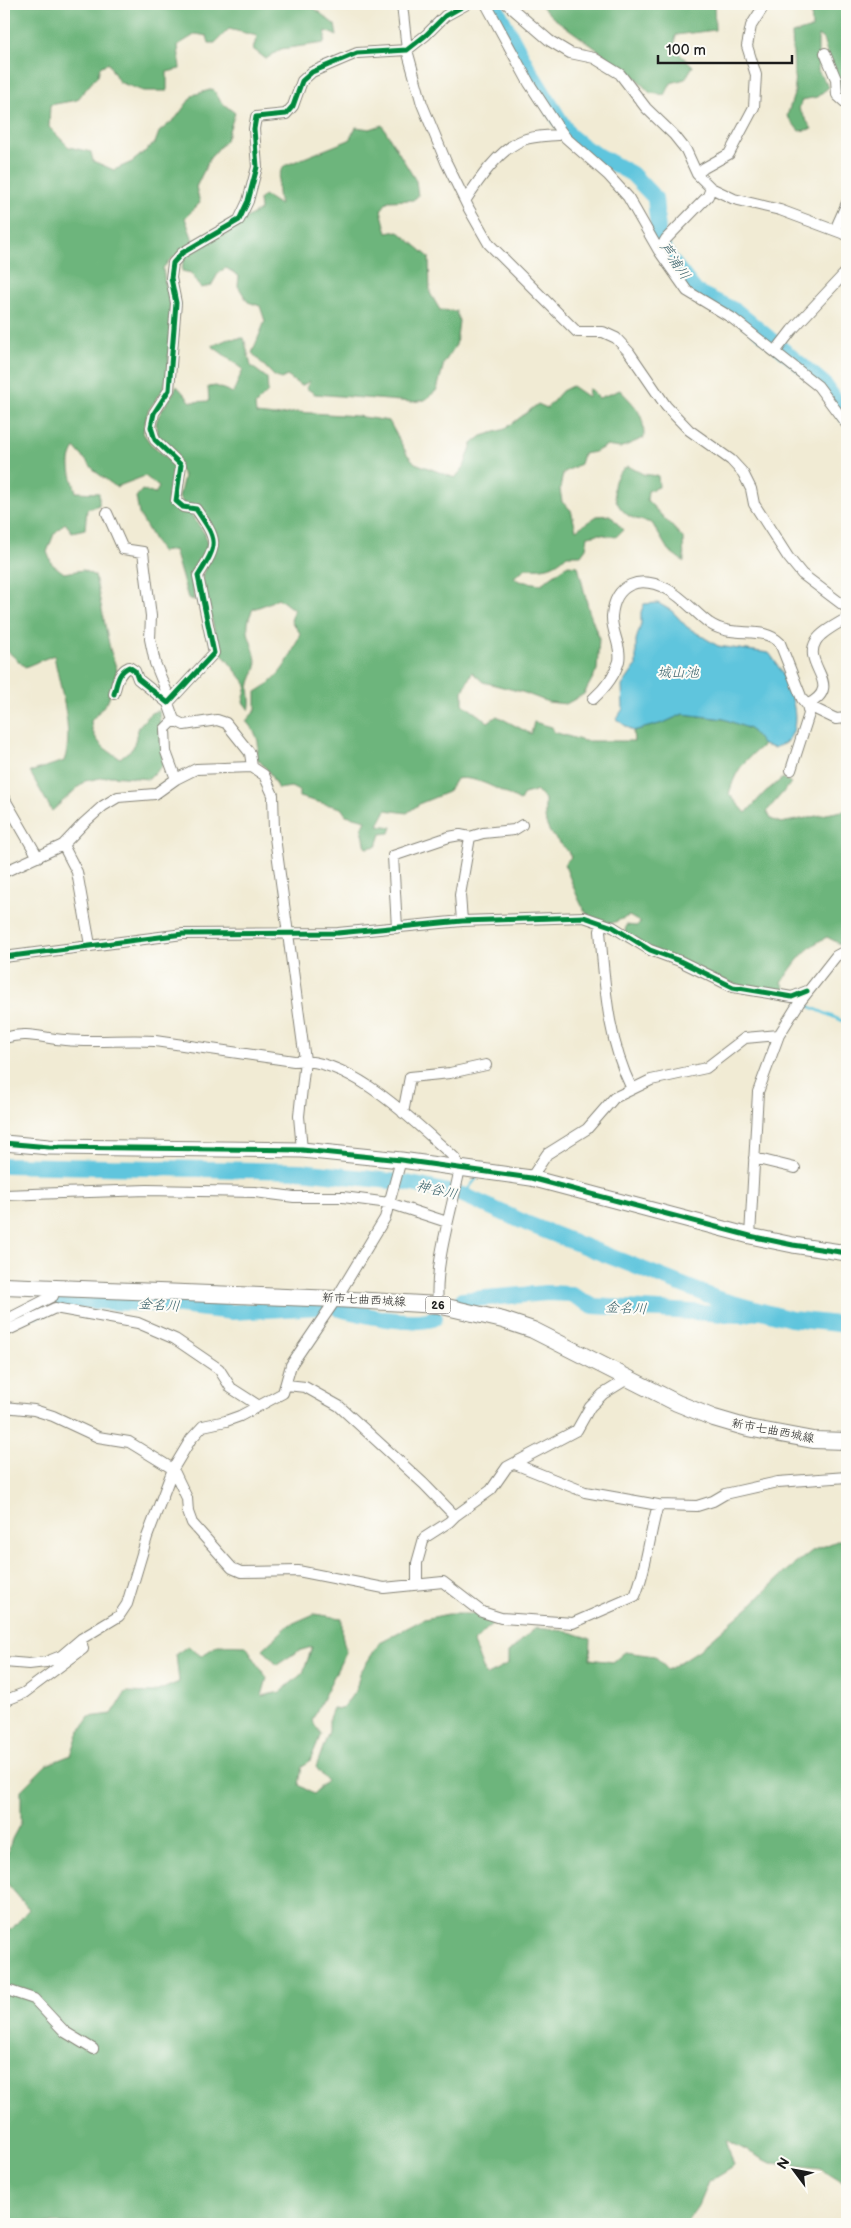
<svg xmlns="http://www.w3.org/2000/svg" width="851" height="2228" viewBox="0 0 851 2228" font-family="'Balsamiq Sans','Klee One',sans-serif">
  <style>
    .forest { fill: #6db57b; stroke: #44684c }
    .water { fill: #5fc5dd; stroke: #3e707c }
    .lines { fill: none; stroke-linecap: round; stroke-linejoin: round }
    .stream { stroke: #5fc5dd; stroke-width: 2.5 }
    .river { stroke: #5fc5dd; stroke-width: 16 }
    .street-casing { stroke: #868478; stroke-width: 12 }
    .secondary-casing { stroke: #868478; stroke-width: 17 }
    .primary-casing { stroke: #868478; stroke-width: 18 }
    .street { stroke: #fff; stroke-width: 10 }
    .secondary { stroke: #fff; stroke-width: 15 }
    .primary { stroke: #fff; stroke-width: 16 }
    .cycleway-casing { stroke: #fdfcf7; stroke-width: 8 }
    .cycleway { stroke: #00873e; stroke-width: 5 }
    .labels { text-anchor: middle; dominant-baseline: central; stroke-width: 4; stroke-linejoin: round; paint-order: stroke }
    .shield { fill: #fdfcf7; stroke: #605f5e; stroke-width: 1 }
    .shield-label { font-size: 11px; font-weight: bold; fill: #1c1c1c }
    .street-label { font-size: 12px; fill: #1c1c1c; stroke: #fdfcf7 }
    .water-label { font-size: 14px; font-style: italic; fill: #376069; stroke: #fdfcf7 }
  </style>
  <rect width="100%" height="100%" fill="#fdfcf7"/>
  <filter id="ink" filterUnits="userSpaceOnUse"><feTurbulence type="fractalNoise" baseFrequency=".02" numOctaves="2"/><feDisplacementMap in="SourceGraphic" scale="10" xChannelSelector="R" yChannelSelector="G"/><feConvolveMatrix kernelMatrix="1 2 1 2 8 2 1 2 1" color-interpolation-filters="sRGB"/></filter>
  <filter id="wash" filterUnits="userSpaceOnUse"><feTurbulence type="fractalNoise" baseFrequency=".0096" numOctaves="4" result="noise"/><feDisplacementMap in="SourceGraphic" scale="20" xChannelSelector="R" yChannelSelector="G"/><feGaussianBlur stdDeviation="1.12" result="paint"/><feColorMatrix in="noise" values="0 0 0 0 0 0 0 0 0 0 0 0 0 0 0 0 0 1.4 0 .05"/><feComposite in="paint" operator="in"/></filter>
  <g filter="url(#wash)">
    <rect width="100%" height="100%" fill="#f1ebd4"/>
    <path class="forest" d="M4,4H314V8L335,25L337,36L326,31L324,43L281,49L266,59L253,49L257,36L229,29L215,43H209L207,36L196,34L178,45L180,69L167,72V91H143L119,82L108,63L100,67L98,75L77,100L50,105L49,127L69,147L91,152L93,161L114,170L132,162L155,143L159,132L176,118L193,95L213,89L221,102L235,113L226,140L210,158L196,187L200,203L185,218L194,243L170,260L163,268L165,283L172,300L168,374L163,390L148,411L143,433L151,444L176,465L172,499L174,510L191,514L205,534L208,549L192,577L194,600L188,598L174,550L161,552L139,514L136,497L142,490L155,494L159,487L145,476L116,487L96,472L75,448C65,463 72,476 76,492L99,493V505L87,509L85,529L72,532L65,523L54,534L47,552L52,564L64,573L83,570L95,576L110,649L117,670L108,701L91,721C92,740 105,750 120,758L133,748L139,726L151,713L159,710L163,765L149,779L111,776L85,781L52,811L30,772L64,761C75,732 59,685 54,655L25,667L4,648L5,631L4,630Z
      M540,4H714L715,30L676,35L674,49L693,66L685,79L671,83L665,95L650,93L635,77L551,16Z
      M813,4H847V99L839,94L823,39L818,35V71L829,87L817,97L802,100L799,109L812,129L799,131L787,116L795,91L792,34L812,28L811,9Z
      M382,125L416,181L418,196L413,200L388,201L381,210L387,233L398,231L429,257L430,293L440,310L456,311L459,321L456,345L444,363L437,390L425,400L412,402L315,394L306,388L310,381L301,386L287,376L281,379L274,376L252,353L265,321L260,306L248,302L238,286L239,276L226,268L219,272L211,286L201,288L191,273L182,271L184,254L260,210L259,200L264,195L280,205C277,191 276,178 284,166L349,140L356,127L370,129Z
      M244,338L251,366L267,378L268,392L255,405L256,414L275,416L297,412L357,416L389,421L407,454L415,463L455,478L464,467L472,444L482,436L505,429L538,404L547,408L562,391L572,386L588,397L589,388L599,398L620,390C637,408 644,413 644,438L620,448L606,446L595,452L583,454L580,464L563,473L560,489L562,502L571,510L576,530L597,516L610,515L623,530L616,537L599,534L588,536L586,548L581,555H567C554,568 544,569 526,568L514,577L519,581L541,584L568,565L578,566L589,611L599,638L597,670L584,694L566,704L548,702L522,692L483,682L472,672L463,691V704L488,722L497,716L531,734L534,722L552,727L554,732L584,741H634L633,731L663,723L683,714L724,719L750,729L763,745C744,761 736,769 729,794L746,813L765,792L783,778L791,783L767,811L771,819L781,823L847,810V945H842L827,937C805,947 795,963 782,982L787,993L734,984L624,939L626,925L636,926L641,923L629,916L610,924C604,922 596,921 591,917C581,912 570,876 564,864L571,857C566,845 551,839 547,826C544,818 545,808 545,799L536,791L524,794L520,801C502,792 477,775 456,779L448,792L421,803L407,813L386,810L378,825L392,827L390,833L381,834L377,846L366,848L362,828L366,820L346,815L341,808L299,797V791L291,787L278,789L269,772L255,756C263,743 255,732 246,721L256,710V692C281,678 291,658 300,633L291,621L294,610L278,598L267,604L253,609C241,632 253,639 256,661C258,667 252,676 250,683C248,692 252,701 249,710L243,702L247,685L219,650L204,588L202,577L215,534L183,503L179,497L184,476C174,461 149,436 158,417C164,406 171,397 177,386L191,402L209,401L208,387L216,386L233,393L243,369L212,346L228,339Z
      M628,466L643,474L658,476L659,487L648,491L647,500L683,538L684,562L668,550L652,523C645,521 635,520 629,516C610,503 608,477 628,466Z
      M847,1537V2185L820,2168L771,2163L726,2140L734,2166L708,2182L698,2206L685,2224H4V1931L11,1930L29,1909L4,1880V1864L12,1839L21,1822V1790L46,1765L71,1755L78,1734L89,1717L112,1714L126,1692L153,1693L179,1682L176,1654L188,1646L201,1656L218,1645L246,1646L267,1678L262,1696L280,1692L303,1673L312,1647L298,1651L277,1665L263,1649L289,1625L314,1614L342,1618V1634L346,1652L312,1720L321,1734L310,1761L302,1766L299,1785L313,1794L327,1781L316,1767L329,1731V1718L333,1708L342,1709L356,1690L360,1673L380,1642L424,1619L448,1614H479L493,1623L473,1643L486,1676L508,1664V1653L535,1628L567,1631L591,1639L590,1659L613,1662L625,1652L655,1656L668,1670L699,1650L751,1605L786,1571L812,1551Z"/>
    <path class="water" d="M658,603L672,611L687,627L718,646L769,653C784,671 809,723 785,743C782,745 777,746 774,748L763,745L750,729L724,719L683,714L663,723L633,731L616,719L623,709L622,686L636,666V640L641,624V612L644,604Z"/>
    <g class="lines">
      <path class="stream" d="M804,1004L847,1023
        M463,1195L477,1178"/>
      <path class="river" d="M494,4L529,70L569,135L585,148L632,174L655,198L659,240L670,259L696,292L736,311L824,384L847,417
        M4,1165L301,1171L407,1183L463,1195L528,1224L718,1299L791,1319L847,1325
        M462,1300L547,1293L570,1294L593,1306L742,1315L755,1312
        M339,1309C365,1315 411,1327 435,1318
        M36,1311L49,1305L70,1300L171,1305L232,1312L321,1307"/>
    </g>
  </g>
  <g filter="url(#ink)">
    <g class="lines">
      <defs>
        <path id="street" d="M402,4L407,50L422,104L446,162L469,209L489,244L577,332H603L616,338L629,352L666,406L689,430L731,460L743,473L751,489L754,504L788,557L802,574L847,608
          M486,4L529,83L557,126L566,138L608,175L628,197L659,251L687,291L732,318L818,386L847,425
          M507,4L550,41L570,53L594,58L620,74L646,108L674,135L686,150L697,174L711,188L734,199L780,210L847,235
          M825,53L836,79L837,95L847,104
          M697,174L704,168L729,154L754,107L756,75L747,46L751,26L765,4
          M465,201C478,181 499,149 523,140C533,136 547,136 558,135L561,132
          M835,230L847,203
          M659,251L666,239L708,196L711,188
          M775,352L792,330L847,271
          M107,513L123,549L143,552L151,616L150,639L155,663L168,695V703L174,720L184,725L217,720L226,723L250,753L252,767
          M114,694C117,683 118,672 129,667L135,671L138,679L168,703L214,653L198,576C219,543 218,541 196,509L183,507L176,501L181,465L155,440L151,427L154,413L169,390L176,303L171,278L173,263L182,253L239,220L248,201L257,167L254,129L256,117L286,114L293,106L302,81L312,72L357,53L407,50L426,35L445,16L467,4
          M593,699C604,689 615,676 619,661C622,647 611,631 612,616C615,583 640,575 667,589C683,597 695,613 709,623C734,640 762,624 780,643L802,699L807,705C846,685 801,666 816,641C821,632 838,624 847,618
          M807,705L836,719L847,718
          M174,720L165,729L166,752L176,779
          M791,770L809,714L807,705
          M4,798L38,857
          M63,845L77,872L90,945
          M4,872L63,845L84,823L103,806L118,797L155,794L176,779L196,769L252,767L264,775L273,795L274,830L305,1060L299,1116L302,1150
          M462,921L460,895L470,837
          M602,923L600,931C605,986 607,1039 632,1089
          M397,928L393,856L449,837L460,835L470,837L483,833L514,830L522,825
          M4,957L183,934L338,933L462,921L584,917L613,927L650,950L680,961L733,987L792,997L807,991
          M4,1038C28,1031 41,1038 65,1040C95,1043 125,1039 155,1041L294,1061C352,1057 415,1123 455,1158L460,1168C452,1210 434,1263 438,1305
          M403,1113L410,1077L450,1073L486,1065
          M754,1158L795,1168
          M531,1178L547,1154L587,1129L614,1098L651,1080L706,1068L745,1038L779,1035
          M4,1195L147,1190L255,1192L294,1197H343L389,1203L447,1222
          M750,1236L758,1092L779,1035L799,1003L836,956L847,950
          M4,1321L53,1296L55,1288
          M4,1332L55,1308L138,1323L175,1339L219,1369L231,1388L259,1406
          M287,1385L305,1387L339,1406L424,1484L455,1516
          M4,1407L34,1410L53,1416L98,1437L129,1442L173,1469L187,1498L188,1512L192,1523L232,1568L241,1572L298,1571L384,1588L443,1582L482,1612L501,1618L573,1623L635,1596C647,1568 649,1535 658,1505
          M515,1464L585,1492L658,1505L697,1506L713,1501L725,1494L778,1482L847,1477
          M417,1583V1563L424,1538L449,1522L455,1516L491,1490L507,1467L577,1430L590,1407L603,1394L629,1378
          M4,1662L29,1664L46,1662L61,1656L81,1639L119,1616L127,1604L147,1537L173,1469L191,1439L203,1426L226,1421L240,1416L283,1393L291,1365L336,1299L385,1218L401,1160
          M4,1701L24,1693L83,1649L81,1639
          M4,1989L34,1999L65,2032L93,2049"/>
        <path id="secondary" d="M4,1143L49,1147L302,1150L401,1160L531,1178L750,1236L793,1245L847,1253"/>
        <path id="primary" d="M4,1286L336,1299L438,1305L503,1320L533,1330L677,1403L714,1418L748,1428L813,1440L847,1441"/>
      </defs>
      <use href="#street" class="street-casing"/>
      <use href="#secondary" class="secondary-casing"/>
      <use href="#primary" class="primary-casing"/>
      <use href="#street" class="street"/>
      <use href="#secondary" class="secondary"/>
      <use href="#primary" class="primary"/>
      <defs>
        <path id="cycleway" d="M114,694C117,683 118,672 129,667L135,671L138,679L168,703L214,653L198,576C219,543 218,541 196,509L183,507L176,501L181,465L155,440L151,427L154,413L169,390L176,303L171,278L173,263L182,253L239,220L248,201L257,167L254,129L256,117L286,114L293,106L302,81L312,72L357,53L407,50L426,35L445,16L467,4
          M4,957L183,934L338,933L462,921L584,917L613,927L650,950L680,961L733,987L792,997L807,991
          M4,1143L49,1147L302,1150L401,1160L531,1178L750,1236L793,1245L847,1253"/>
      </defs>
      <use href="#cycleway" class="cycleway-casing"/>
      <use href="#cycleway" class="cycleway"/>
    </g>
  </g>
  <g class="labels">
    <rect class="shield" x="425.5" y="1296.5" width="25" height="17" rx="4"/>
    <g class="shield-label">
      <text x="438" y="1305">26</text>
    </g>
    <g class="street-label">
      <text transform="translate(364 1300) rotate(3)">新市七曲西城線</text>
      <text transform="translate(773 1431) rotate(11)">新市七曲西城線</text>
    </g>
    <g class="water-label">
      <text transform="translate(675 261) rotate(56)">芦浦川</text>
      <text x="678" y="672">城山池</text>
      <text transform="translate(437 1190) rotate(13)">神谷川</text>
      <text transform="translate(159 1305) rotate(4)">金名川</text>
      <text transform="translate(626 1308) rotate(3)">金名川</text>
    </g>
  </g>
  <rect width="851" height="2228" fill="none" stroke="#fdfcf7" stroke-width="20"/>
  <g transform="translate(794 2170) rotate(302)" stroke="#fdfcf7" stroke-width="4" paint-order="stroke">
  <path d="M0-4L9 19L0 12L-9 19Z" fill="#1c1c1c"/>
  <text y="-8" font-size="14" font-weight="bold" text-anchor="middle" fill="#1c1c1c">N</text>
  </g>
  <path d="M658 55v8h134v-8" fill="none" stroke="#1c1c1c" stroke-width="2.5"/>
  <text x="666" y="55" font-size="15" fill="#1c1c1c" stroke="#fdfcf7" stroke-width="4" paint-order="stroke">100 m</text>
</svg>
